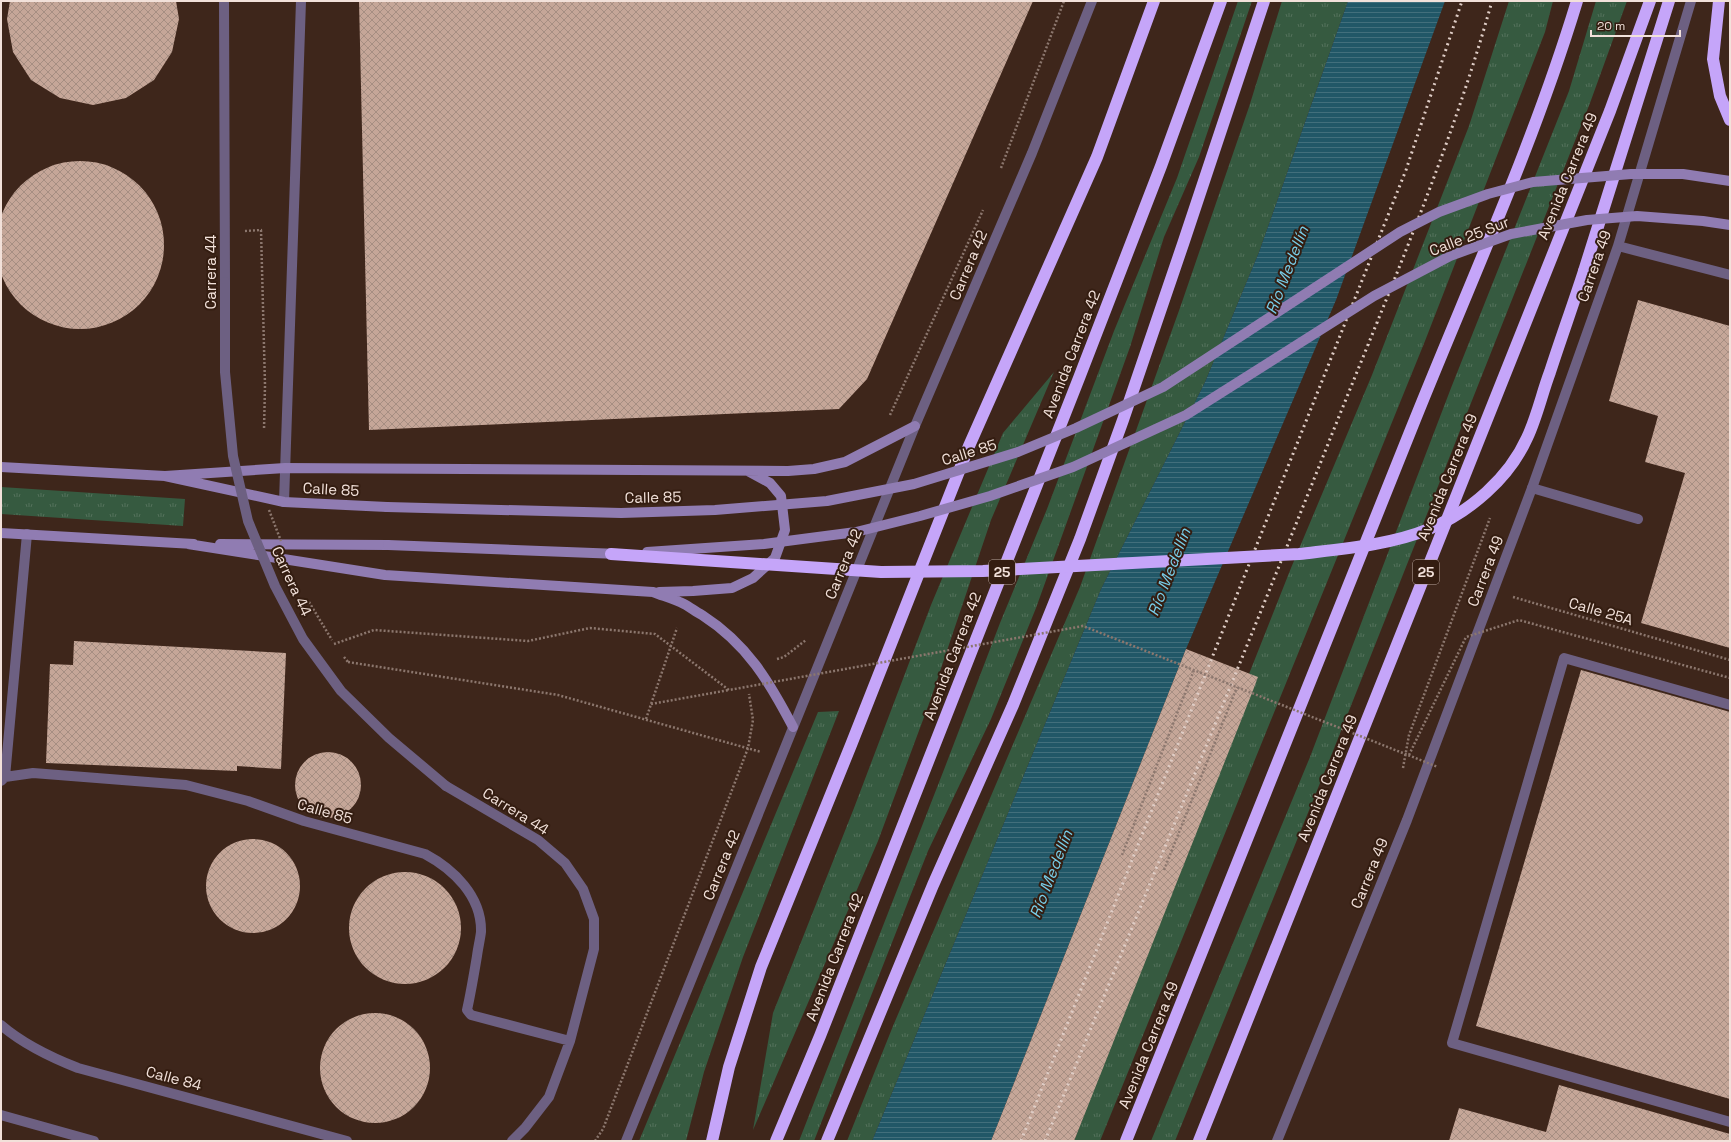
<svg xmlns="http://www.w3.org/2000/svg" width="1731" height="1142" viewBox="0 0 1731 1142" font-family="'Space Grotesk',sans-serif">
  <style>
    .grass { fill: url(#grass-tufts) }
    .water { fill: url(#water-rules) }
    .building { fill: url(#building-cross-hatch) }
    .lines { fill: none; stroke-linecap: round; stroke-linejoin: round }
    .path { stroke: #8c776e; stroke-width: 2.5; stroke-dasharray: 2 2; stroke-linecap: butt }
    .lane { stroke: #6d6082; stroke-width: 10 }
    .street { stroke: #6d6082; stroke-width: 10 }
    .secondary { stroke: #907cb2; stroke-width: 10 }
    .highway { stroke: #c5a5f9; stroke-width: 12 }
    .rail { stroke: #dfcdc6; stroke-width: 3; stroke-dasharray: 2 4; stroke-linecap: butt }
    .path-bridge { stroke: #8c776e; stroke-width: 2.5; stroke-dasharray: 2 2; stroke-linecap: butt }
    .street-bridge { stroke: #6d6082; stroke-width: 10 }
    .secondary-bridge { stroke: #907cb2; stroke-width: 10 }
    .highway-bridge { stroke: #c5a5f9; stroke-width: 12 }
    .labels { text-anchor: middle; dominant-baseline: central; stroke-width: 4; stroke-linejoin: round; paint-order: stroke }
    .shield { fill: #341d11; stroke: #b9a69e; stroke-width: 1 }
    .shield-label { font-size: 14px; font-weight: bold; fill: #f2e1da }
    .street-label { font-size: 15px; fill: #f2e1da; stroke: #341d11 }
    .water-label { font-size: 16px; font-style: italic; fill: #78cee9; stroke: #341d11 }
  </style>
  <defs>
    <pattern id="grass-tufts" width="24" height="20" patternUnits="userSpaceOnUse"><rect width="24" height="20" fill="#365a40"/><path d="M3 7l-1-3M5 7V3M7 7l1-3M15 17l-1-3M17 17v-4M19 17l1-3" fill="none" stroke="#54715b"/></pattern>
    <pattern id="water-rules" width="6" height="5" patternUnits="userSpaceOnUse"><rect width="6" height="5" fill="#215767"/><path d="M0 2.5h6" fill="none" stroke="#426f7c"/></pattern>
    <pattern id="building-cross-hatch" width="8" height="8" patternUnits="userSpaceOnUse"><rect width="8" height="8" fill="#c5a698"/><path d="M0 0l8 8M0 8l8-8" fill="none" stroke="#a68e82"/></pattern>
  </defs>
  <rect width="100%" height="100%" fill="#3e261b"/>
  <path class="grass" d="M1238,1H1252L1199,157L1164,237L1130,347L1036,608L991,719L928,851L814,1141H799L945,767L1000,623L1047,509L1114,331L1177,178Z
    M1282,1H1348L1259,252L1205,382L1101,589L872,1141H847L893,1026L1080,587L1181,305L1249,107Z
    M1509,1H1553L1545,32L1425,341L1100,1141H1074L1249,674L1291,568L1372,375L1469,126Z
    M1596,1H1627L1590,103L1333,751L1175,1141H1151L1310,757L1451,388L1569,91Z
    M1054,372L991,520L930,701L878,841L753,1130L773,1013L854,808L931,605L1003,433Z
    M1,487L185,499L183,526L1,514Z
    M839,711L743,957L704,1072L686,1141H639L818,712Z"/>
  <path class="water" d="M1348,1H1445L1336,300L1186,649L991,1141H872L1101,589L1205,382L1259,252Z"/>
  <path class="building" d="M10,1H176L179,19L172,52L154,80L126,98L93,105L60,98L31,80L13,52L7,19Z
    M359,1H1033L867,379L839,409L369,430Z
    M-4 245a84 84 0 1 1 168 0a84 84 0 1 1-168 0Z
    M1638,300L1730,326V648L1641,623L1685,473L1645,462L1658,416L1609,401Z
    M74,641L286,653L281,769L237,766V771L46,763L50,664L73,665Z
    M1186,649L1258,677L1252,693L1074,1141H991Z
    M1581,670L1730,712V1099L1476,1026Z
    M295 785a33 33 0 1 1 66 0a33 33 0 1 1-66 0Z
    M206 886a47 47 0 1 1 94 0a47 47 0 1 1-94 0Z
    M349 928a56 56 0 1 1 112 0a56 56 0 1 1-112 0Z
    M320 1068a55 55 0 1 1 110 0a55 55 0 1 1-110 0Z
    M1559,1085L1730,1134V1141H1449L1459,1108L1546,1132Z"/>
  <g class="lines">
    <path class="path" d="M1001,168L1064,1
      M245,231L261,230L265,385L264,430
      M890,415L983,210
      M1513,597L1730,660
      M777,659L784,657L806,640
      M348,662L558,695L761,752
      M651,704L729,690
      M646,719L677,628
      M1403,768L1409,735L1490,518
      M1122,855L1194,670
      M1164,870L1237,687
      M595,1141L603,1129L748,748L753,720L749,694"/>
    <path class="lane" d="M1532,488L1638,519
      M1730,705L1564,658L1452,1043L1730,1122"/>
    <path class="street" d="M224,1L225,282
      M1618,246L1730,275
      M284,502L301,1
      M5,777L27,534
      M1,781L5,777L33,773L186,785L248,801L304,821L425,854C453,869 482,896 481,932C480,940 478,948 477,956C474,974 471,992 467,1010L471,1015L570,1041
      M446,786L538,840L565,863L583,889L594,919V949L570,1041L549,1097L525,1128L512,1141
      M1,1025C23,1044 50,1057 78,1068L347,1141
      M1,1115L94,1141
      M626,1141L915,426L1032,153L1092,1
      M1277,1141L1407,820L1532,488L1618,246L1691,1"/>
    <path class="secondary" d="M1,467L165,476L284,502L387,507
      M165,476L285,468L788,471L814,469L845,462L915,426
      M1,533L194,544
      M188,544L385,575L653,592C663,596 674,599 684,604C690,607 696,612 702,615C747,644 769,681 793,727
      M220,544L388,545
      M659,592L693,591L732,588L753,578L775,558L785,530L781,496L770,483L748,471"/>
    <path class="highway" d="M1719,1L1713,59L1720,96L1730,120
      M1584,271L1669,1
      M712,1141L729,1067L761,967L851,745L969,446L1097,157L1154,1
      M776,1141L820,1036L1079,378L1161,166L1221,1
      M827,1141L933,885L1013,705L1080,539L1123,420L1183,244L1264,1
      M1126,1141C1221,905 1315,668 1410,432C1467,289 1532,149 1577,1
      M1199,1141L1610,111L1650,1"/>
    <path class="rail" d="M1021,1141L1240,587L1406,170L1462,1
      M1045,1141C1141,905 1238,670 1332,434C1389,291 1451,149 1492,1"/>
    <path class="path-bridge" d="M269,510L281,541
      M309,602L332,640
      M334,644L374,630L528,641L590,628L655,634L729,690L1083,626L1438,767
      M344,657L348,662
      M1409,755L1466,637L1519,620L1730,678"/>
    <path class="street-bridge" d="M225,282V372L233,456L248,521L275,586L303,639L341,691L389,738L446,786"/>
    <path class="secondary-bridge" d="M387,507L621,513L715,510L827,501L914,484L1018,452L1076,428L1163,387L1400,232L1439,212L1488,194L1533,182L1631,174H1683L1730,181
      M388,545L619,554
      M647,552L764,544L856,532L920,516L990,496L1073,467L1186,415L1374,296L1450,256L1511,234L1587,220L1637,216L1703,221L1730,225"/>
    <path class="highway-bridge" d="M611,554L881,572L983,571L1299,554C1340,549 1391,545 1429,529C1470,512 1509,478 1527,438C1537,417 1542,393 1550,372C1561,338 1573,305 1584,271"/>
  </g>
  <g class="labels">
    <g class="shield">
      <rect x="989" y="560" width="26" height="24" rx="3"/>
      <rect x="1413" y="560" width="26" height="24" rx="3"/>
    </g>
    <g class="shield-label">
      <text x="1002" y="572">25</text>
      <text x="1426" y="572">25</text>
    </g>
    <g class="street-label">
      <text transform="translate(1567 176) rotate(-68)">Avenida Carrera 49</text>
      <text transform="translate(1469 236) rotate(-21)">Calle 25 Sur</text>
      <text transform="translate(968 265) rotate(-67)">Carrera 42</text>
      <text transform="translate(1594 266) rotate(-71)">Carrera 49</text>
      <text transform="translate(210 272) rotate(-90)">Carrera 44</text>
      <text transform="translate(1071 354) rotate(-69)">Avenida Carrera 42</text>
      <text transform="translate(969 452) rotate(-17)">Calle 85</text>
      <text transform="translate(1447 477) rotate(-68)">Avenida Carrera 49</text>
      <text transform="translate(331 489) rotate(3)">Calle 85</text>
      <text transform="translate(653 497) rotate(-1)">Calle 85</text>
      <text transform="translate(843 564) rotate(-68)">Carrera 42</text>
      <text transform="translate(1485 571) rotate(-69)">Carrera 49</text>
      <text transform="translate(292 581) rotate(65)">Carrera 44</text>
      <text transform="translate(1601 611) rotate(16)">Calle 25A</text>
      <text transform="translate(952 656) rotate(-69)">Avenida Carrera 42</text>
      <text transform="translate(1327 778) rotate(-68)">Avenida Carrera 49</text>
      <text transform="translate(325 811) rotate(16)">Calle 85</text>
      <text transform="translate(516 811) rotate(32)">Carrera 44</text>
      <text transform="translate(721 865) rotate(-68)">Carrera 42</text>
      <text transform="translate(1369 873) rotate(-68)">Carrera 49</text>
      <text transform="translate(834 957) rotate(-69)">Avenida Carrera 42</text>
      <text transform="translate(1148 1045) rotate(-68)">Avenida Carrera 49</text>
      <text transform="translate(174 1078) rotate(15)">Calle 84</text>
    </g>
    <g class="water-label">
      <text transform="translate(1287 270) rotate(-69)">Río Medellín</text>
      <text transform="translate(1169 572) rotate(-69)">Río Medellín</text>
      <text transform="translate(1051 874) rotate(-69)">Río Medellín</text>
    </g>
  </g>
  <rect width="1731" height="1142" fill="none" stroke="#f2e1da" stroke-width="4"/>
  <path d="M1591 30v6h89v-6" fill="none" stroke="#f2e1da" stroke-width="2"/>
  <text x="1597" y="30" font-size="12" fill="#f2e1da" stroke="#341d11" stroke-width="3" paint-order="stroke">20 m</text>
</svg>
